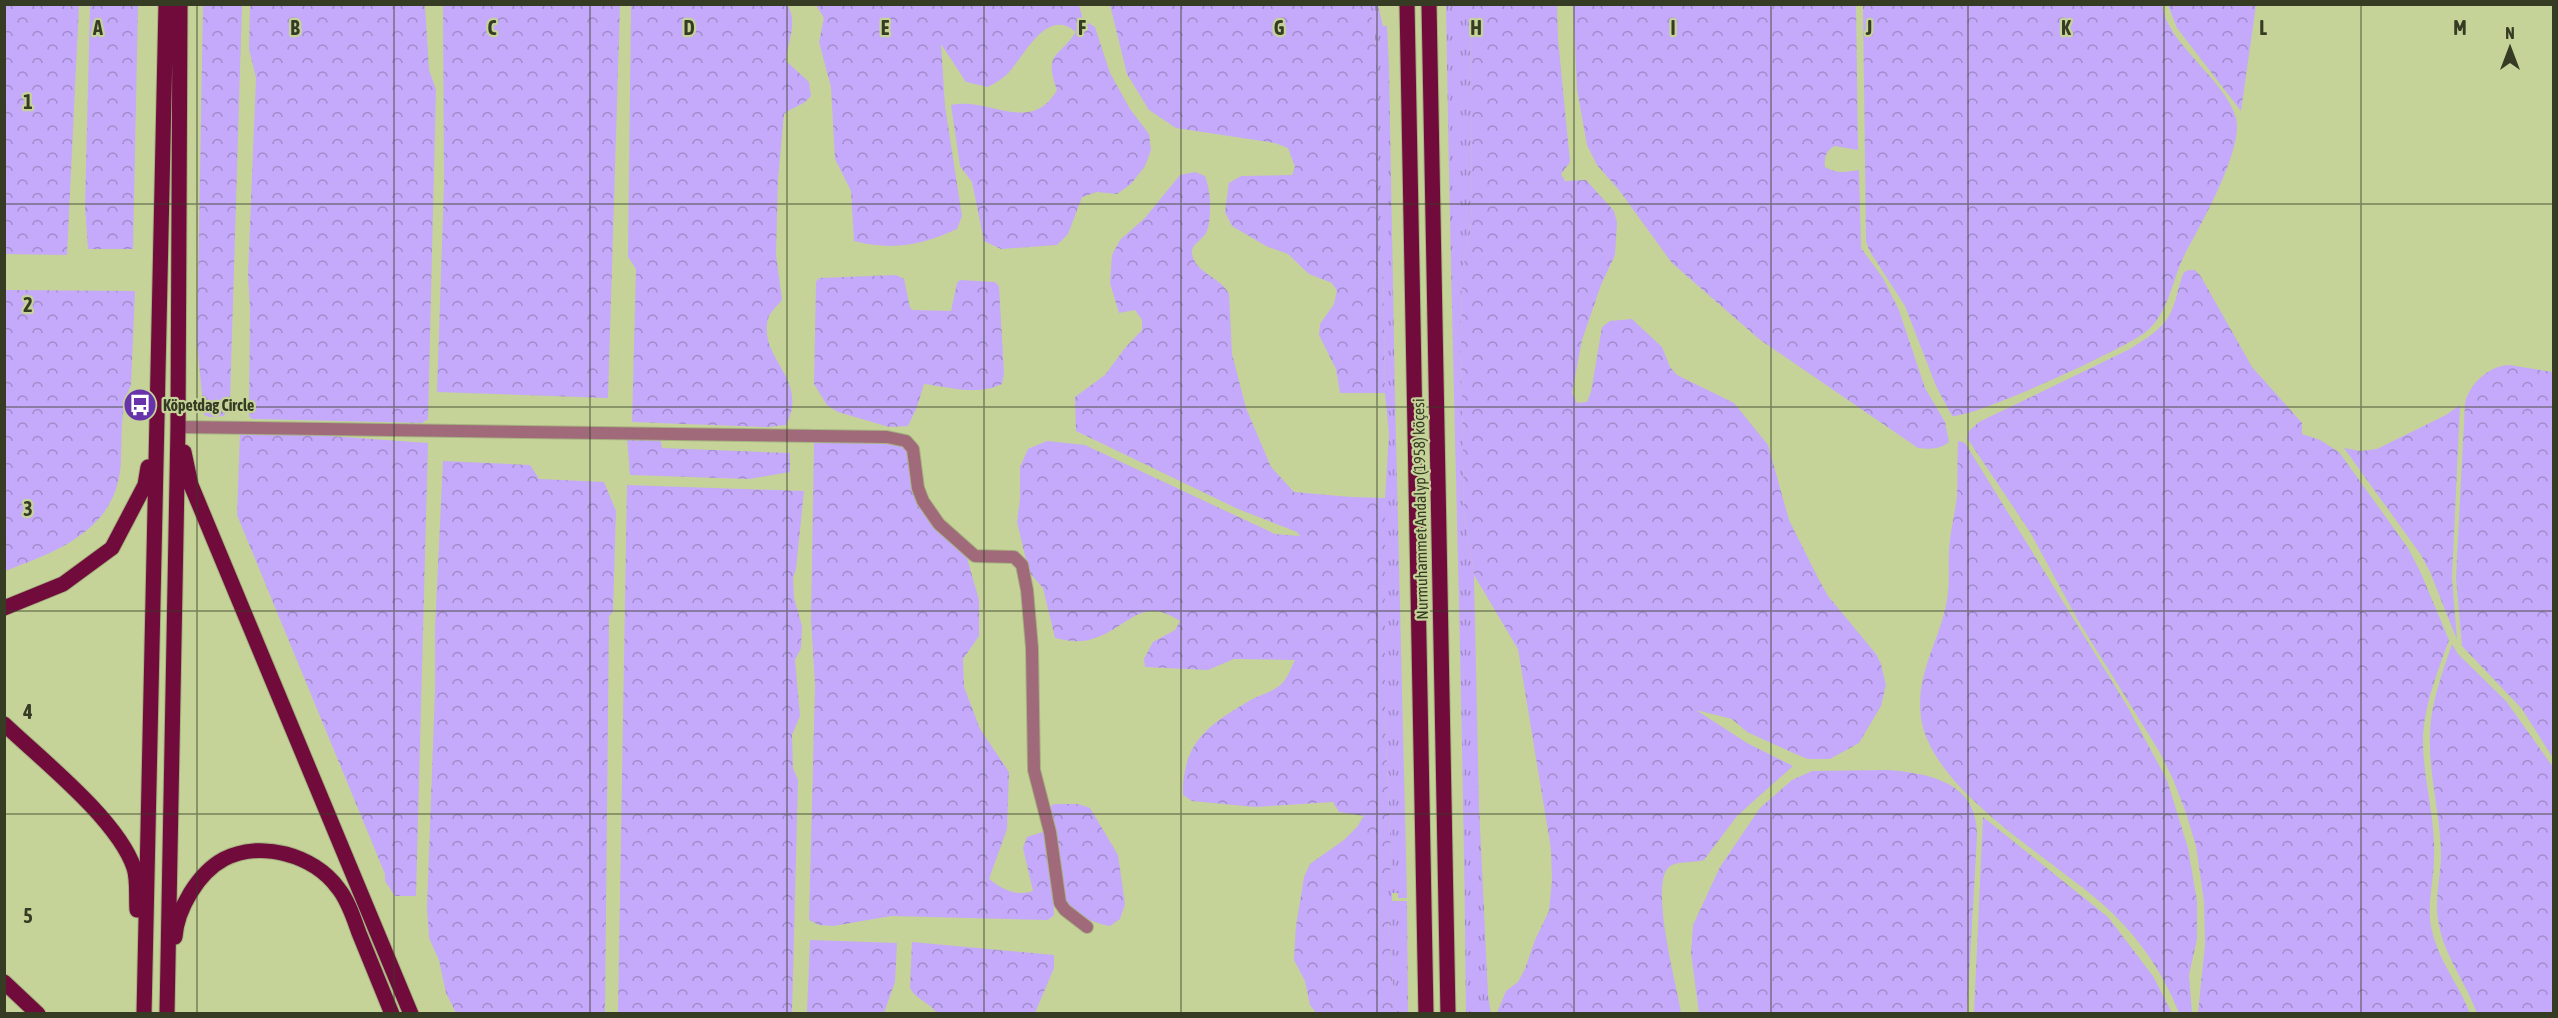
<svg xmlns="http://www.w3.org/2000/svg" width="2558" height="1018" viewBox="0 0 2558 1018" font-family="'Asap Condensed',sans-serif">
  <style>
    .grass { fill: url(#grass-tufts) }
    .forest { fill: url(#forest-crowns) }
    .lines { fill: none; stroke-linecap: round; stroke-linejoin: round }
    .street-casing { stroke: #a6b27f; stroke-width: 14 }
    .primary-casing { stroke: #a6b27f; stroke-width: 17 }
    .street { stroke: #a06a7b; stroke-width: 12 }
    .primary { stroke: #700b3b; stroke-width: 15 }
    .grid { fill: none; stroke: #363c24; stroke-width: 1.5; stroke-opacity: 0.55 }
    .labels { text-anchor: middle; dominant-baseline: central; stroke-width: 4.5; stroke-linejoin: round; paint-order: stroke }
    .poi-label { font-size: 16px; font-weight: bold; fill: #363c24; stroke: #c5d399; text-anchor: start }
    .street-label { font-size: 16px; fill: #363c24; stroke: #c5d399 }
    .grid-label { font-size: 20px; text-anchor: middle; font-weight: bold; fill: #363c24; stroke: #c5d399; stroke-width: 4.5; stroke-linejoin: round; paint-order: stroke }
  </style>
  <defs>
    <pattern id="grass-tufts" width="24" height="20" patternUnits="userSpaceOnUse" patternTransform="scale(1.5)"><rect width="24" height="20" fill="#c5a9fb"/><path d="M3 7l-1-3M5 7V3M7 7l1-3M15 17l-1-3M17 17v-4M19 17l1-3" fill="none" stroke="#a18bcb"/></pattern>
    <pattern id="forest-crowns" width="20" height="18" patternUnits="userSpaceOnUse" patternTransform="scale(1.5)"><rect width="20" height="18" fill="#c5a9fb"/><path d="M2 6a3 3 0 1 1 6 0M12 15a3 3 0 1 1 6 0" fill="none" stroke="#a18bcb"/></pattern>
  </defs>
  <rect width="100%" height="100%" fill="#c5d399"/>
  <path class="grass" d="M1370,5H1378L1383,26H1387L1389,68L1395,396L1407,898H1398V893H1392V901H1407L1408,1014L1397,1013L1391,969L1389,912L1376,900L1377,892L1390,877L1391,857L1385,719V498L1389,434L1385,393L1383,262L1376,257V46Z
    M1446,5H1470L1472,206L1470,233L1462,273L1461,346L1464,512L1474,575L1479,806L1488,995L1491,1014L1466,1013C1463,677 1451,341 1446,5Z"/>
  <path class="forest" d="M5,4L79,5L67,255L5,254Z
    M90,5H138L133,249H88L85,207Z
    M203,5H242L230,401L224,416L210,417L204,415L197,343Z
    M250,5H425L429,70L436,89L428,419L422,423L252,419L249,416L250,308L248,275L256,78L249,49Z
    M443,5H620L608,398L437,392L444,185Z
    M631,5L787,4C799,24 787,41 786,61L809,82L811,96C803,106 794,106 784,114L778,179L776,255L782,300C778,305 769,313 768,319C758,359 810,379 786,425L767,427L632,422L636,269L628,257Z
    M816,5H1079L1083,20L1095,27L1110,73L1130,109L1149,134L1151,150L1145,166L1131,184L1117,194L1097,192L1082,197L1068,234L1057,245L1001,249L984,241L972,182L960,166L951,105C988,96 1031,136 1057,90C1043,52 1059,58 1076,32C1045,5 1023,61 1004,77C999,81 993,84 988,87L966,82L941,44L945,106L962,216L957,229C922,245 893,251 854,241L851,191L835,159L831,87L819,42L824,18Z
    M1110,5H1370L1376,46V256L1383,262L1385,393H1340L1336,369L1319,335L1320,324L1334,304L1337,291L1332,283L1309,274L1288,254L1266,246L1232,226L1225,212L1229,183L1241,176L1292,175L1295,167L1288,148L1275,143L1176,128L1149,110L1127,74Z
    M1470,5H1557L1558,39L1570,162L1561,174L1565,181L1586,180L1614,211L1617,223L1615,255L1601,285L1582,340L1572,393L1577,403L1587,402L1591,392L1602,327L1610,321L1632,319L1662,347L1670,367L1677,375L1734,403L1768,445L1789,520L1818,578L1828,596L1876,654L1881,664L1886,685L1881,706L1859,743L1830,759H1808L1798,755L1747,732L1732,719L1696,710L1747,743L1793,766L1737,816L1704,860C1694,863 1681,861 1672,865C1646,876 1678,989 1681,1013H1497L1506,991L1518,982L1525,969L1535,940L1549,911L1552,880L1551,849L1518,649L1474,575L1464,512L1461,345L1462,273L1470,233L1472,206Z
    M1573,5H1856L1858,150L1834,146C1826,152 1824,157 1825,167C1836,174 1846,172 1859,170L1861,248L1883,278L1899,310L1925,388L1945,422L1949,442C1939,450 1930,449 1918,448L1759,339L1672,263L1619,190L1597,165L1587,145L1577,89Z
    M1863,5H2162C2167,44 2225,79 2236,118C2244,149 2200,226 2185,254C2172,279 2170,311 2147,331C2127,348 1976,417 1952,416L1936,386L1905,306L1869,250L1866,241Z
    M2168,5H2256L2241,111L2177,28Z
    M1195,172L1205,176C1211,192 1212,215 1207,231C1204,240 1190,244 1192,254C1196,274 1221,277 1229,294L1232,354L1246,408L1271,467L1294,492L1351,497L1385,498V719L1391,857L1390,877L1378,892L1376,900L1389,912L1391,969L1397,1013H1316L1310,1005L1305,981L1294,960L1296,926L1304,877L1310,864L1344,840L1357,827L1364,816L1339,812L1333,802L1255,807L1192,801L1183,795C1182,743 1208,725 1249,701C1261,694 1276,692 1285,680C1289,674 1292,666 1295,660L1234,659L1208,670L1145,667L1144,659L1153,642L1175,630L1180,621C1140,594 1128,629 1092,639C1080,643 1067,641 1055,638L1043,588L1029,572L1017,522L1020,499V467L1028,449L1047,441L1085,445L1275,534L1300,536L1297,532L1238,509L1076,431L1075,397L1105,375L1125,348L1142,330V320L1135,310L1119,313L1110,283L1112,255L1120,240L1145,218L1180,175Z
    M2189,270H2195L2200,275L2252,367L2302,423V434L2320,440L2339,452L2408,548L2420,571L2449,640C2438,671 2425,702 2423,736C2422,777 2436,817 2434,858C2434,882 2426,907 2432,931C2439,961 2459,985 2470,1013H2198L2205,944L2204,902L2196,846L2186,813L2173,779L2159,751L2079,622L2030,532L1967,438L1969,431L1979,422L2130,349C2145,339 2162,330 2170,314C2177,301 2178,285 2184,272Z
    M896,275L904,279L910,308L913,310L951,311L957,283L960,280L995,282L999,286L1004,373L1002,384C978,396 950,387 924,384L917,407L908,426L889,427L838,412L827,405L814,384L816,282L819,278Z
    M5,290L135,291L131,385C120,407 122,434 121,458C120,528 61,550 5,571Z
    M2509,365L2553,372V758L2522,709L2462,646L2456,578L2465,403C2470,383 2489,366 2509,365Z
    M2460,405L2452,577L2457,640L2430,572L2421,555L2344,448L2361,451L2377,449L2446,415Z
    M240,433H287L428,443L416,896H395L385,881V874L237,515Z
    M627,437L660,438L662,448L790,453V472L749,479L630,475Z
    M891,441L904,443L910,450L925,514L932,525L967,558L979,600V636L963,659L964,687L980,729L1009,772L1007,829L989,879C1002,889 1016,897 1033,891L1023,848L1027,837L1046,831L1053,874L1054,915L1048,920L891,916L833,926L819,925L809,920L815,685L811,620L814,443Z
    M1958,441L1965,443L2126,704L2167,780L2188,848L2197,901V939L2189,975L2192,1013H2179C2164,974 2139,938 2108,909C2055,860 1932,792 1921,718C1915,673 1940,641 1947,600C1950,583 1948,566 1949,550C1950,532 1955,514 1957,496C1958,478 1957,459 1958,441Z
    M443,461L530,465L539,479L604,482L616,511L613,612L609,616L605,1013H456L446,993L439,960L429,938L427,907L435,690V628Z
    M627,485L804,491L796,569L793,578L794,598L802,626L801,648L795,660L800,716L792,735L793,768L798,780L792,1013H618Z
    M2452,644L2458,654L2506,701L2553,767V1013H2477C2466,983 2445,957 2439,925C2434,902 2440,880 2441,857C2441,815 2428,774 2430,733C2431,702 2442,674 2452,644Z
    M1889,770C1932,774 1978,783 1977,836L1967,1013H1699L1691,953L1693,925L1720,867L1760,808L1792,780L1812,771Z
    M1054,804H1078L1090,808L1118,855L1125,904L1120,919L1110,926C1090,922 1078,916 1065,900L1050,807Z
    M1983,817L2108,917L2153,976L2172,1013H1974Z
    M810,940L897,943L895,982L884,1013H807Z
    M912,942L1054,955V968L1035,1013H937C929,1002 915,999 910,988Z"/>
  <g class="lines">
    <defs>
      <path id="street" d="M178,427L887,437L906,441L913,449L918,488L923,501L939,524L975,556L1014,557L1022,565L1027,590L1032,648L1034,770L1050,832L1060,903L1065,910L1087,927"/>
      <path id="primary" d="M1407,4L1426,1014
        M1429,4L1448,1014
        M184,452L191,485L411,1014
        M4,608L63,584L112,548L145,485L148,467
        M4,724C42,760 118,820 134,868C138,880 136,897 137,910
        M175,937C177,909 198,873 224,859C261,840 314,855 338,888C348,900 354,919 359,933C370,960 381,987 392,1014
        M4,982L38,1014
        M144,1014L166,4
        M167,1014L178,427L180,4"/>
    </defs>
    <use href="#street" class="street-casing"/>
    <use href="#primary" class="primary-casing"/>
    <use href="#street" class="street"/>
    <use href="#primary" class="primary"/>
  </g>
  <path class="grid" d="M197,4V1014M394,4V1014M590,4V1014M787,4V1014M984,4V1014M1181,4V1014M1377,4V1014M1574,4V1014M1771,4V1014M1968,4V1014M2164,4V1014M2361,4V1014M4,204H2554M4,407H2554M4,611H2554M4,814H2554"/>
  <defs>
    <symbol id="bus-disc" viewBox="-11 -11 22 22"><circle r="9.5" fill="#6732aa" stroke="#c5d399"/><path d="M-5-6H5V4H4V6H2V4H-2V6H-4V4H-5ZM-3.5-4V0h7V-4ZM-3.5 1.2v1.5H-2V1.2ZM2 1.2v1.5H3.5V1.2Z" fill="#fff"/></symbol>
  </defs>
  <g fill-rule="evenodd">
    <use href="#bus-disc" x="121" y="386" width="38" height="38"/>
  </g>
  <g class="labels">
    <g class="poi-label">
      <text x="163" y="405">Köpetdag Circle</text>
    </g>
    <g class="street-label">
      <text transform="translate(1420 509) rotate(-91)">Nurmuhammet Andalyp (1958) köçesi</text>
    </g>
  </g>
  <g class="grid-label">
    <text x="98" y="35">A</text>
    <text x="295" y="35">B</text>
    <text x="492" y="35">C</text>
    <text x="689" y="35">D</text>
    <text x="885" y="35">E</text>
    <text x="1082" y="35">F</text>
    <text x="1279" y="35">G</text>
    <text x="1476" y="35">H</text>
    <text x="1673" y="35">I</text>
    <text x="1869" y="35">J</text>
    <text x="2066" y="35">K</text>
    <text x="2263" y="35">L</text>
    <text x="2460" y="35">M</text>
    <text x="28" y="109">1</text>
    <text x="28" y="312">2</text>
    <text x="28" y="516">3</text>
    <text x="28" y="719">4</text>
    <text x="28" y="923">5</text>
  </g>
  <rect width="2558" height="1018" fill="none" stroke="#363c24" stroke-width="12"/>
  <g transform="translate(2510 48)" stroke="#c5d399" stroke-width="4.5" paint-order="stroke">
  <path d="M0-4.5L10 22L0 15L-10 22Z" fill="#363c24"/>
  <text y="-9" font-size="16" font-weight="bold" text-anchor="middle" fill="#363c24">N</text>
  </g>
</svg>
